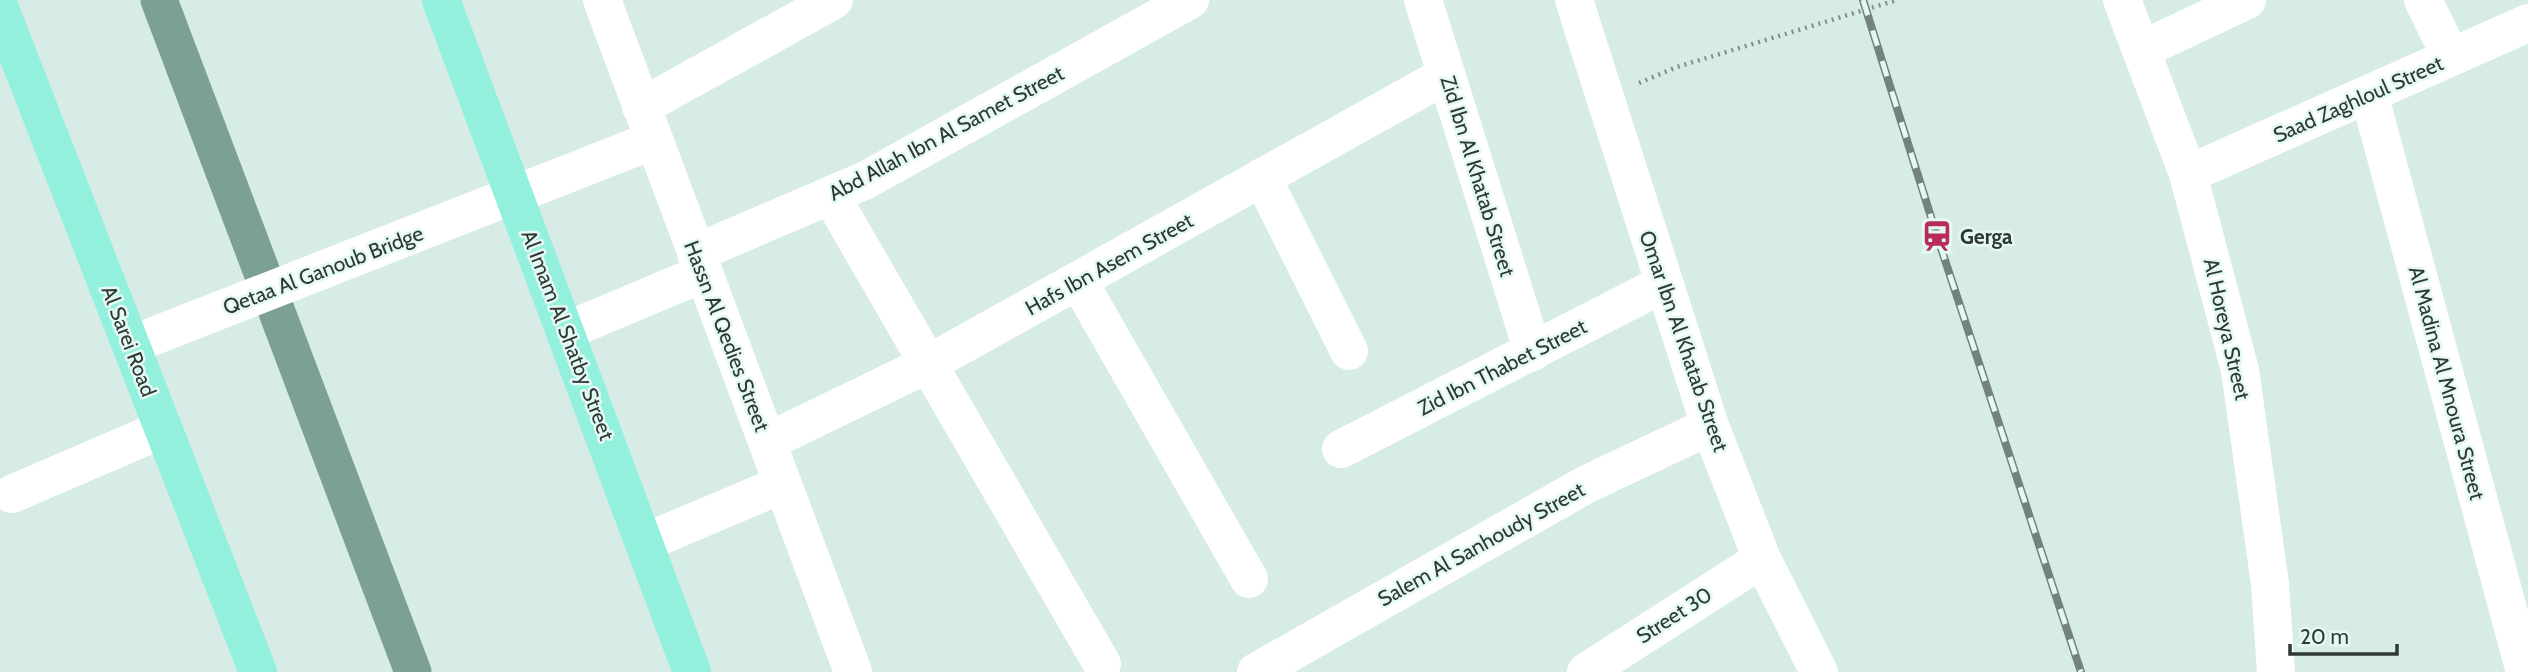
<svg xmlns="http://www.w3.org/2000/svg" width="2528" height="672" viewBox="0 0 2528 672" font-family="Cabin,sans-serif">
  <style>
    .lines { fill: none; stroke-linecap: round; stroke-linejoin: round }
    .canal { stroke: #7ca096; stroke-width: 37 }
    .path { stroke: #82908c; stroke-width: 4.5; stroke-dasharray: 2 5; stroke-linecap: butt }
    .street { stroke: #fff; stroke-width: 38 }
    .primary { stroke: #92f0dd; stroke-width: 38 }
    .rail-casing { stroke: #74827e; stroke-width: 8 }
    .rail { stroke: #e4f9f3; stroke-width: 5; stroke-dasharray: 16; stroke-linecap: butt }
    .labels { text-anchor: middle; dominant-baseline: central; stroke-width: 5; stroke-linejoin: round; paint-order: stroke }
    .street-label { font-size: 21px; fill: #303836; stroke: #e4f9f3 }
    .poi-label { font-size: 21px; font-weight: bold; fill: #303836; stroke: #e4f9f3; text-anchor: start }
  </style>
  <rect width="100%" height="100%" fill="#d7ece6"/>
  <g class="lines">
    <path class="canal" d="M159,0L413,672"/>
    <path class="path" d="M1639,83L1677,67L1897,0"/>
    <path class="street" d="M602,0L853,672
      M1423,0L1533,352
      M1574,0L1710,426L1762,559L1819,672
      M2122,0L2188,174L2240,370L2270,584L2276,672
      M2423,0L2451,57
      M2141,50L2247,0
      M2369,94L2525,672
      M641,107L834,0
      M2188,174L2528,23
      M1262,177L1349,351
      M831,196L1102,664
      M696,253L866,180L1190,0
      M1079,282L1249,579
      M566,331L704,273
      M131,345L654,140
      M767,442L928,364L1446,75
      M1341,449L1663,284
      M12,494L163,429
      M646,542L783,484
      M1256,672L1587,484L1710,426
      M1586,672L1762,559"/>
    <path class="primary" d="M441,0L692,672
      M0,9L258,672"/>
    <defs>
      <path id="rail" d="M1863,0L1937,236L2081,672"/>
    </defs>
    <use href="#rail" class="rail-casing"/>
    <use href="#rail" class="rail"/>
  </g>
  <defs>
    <symbol id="station-bare" viewBox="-9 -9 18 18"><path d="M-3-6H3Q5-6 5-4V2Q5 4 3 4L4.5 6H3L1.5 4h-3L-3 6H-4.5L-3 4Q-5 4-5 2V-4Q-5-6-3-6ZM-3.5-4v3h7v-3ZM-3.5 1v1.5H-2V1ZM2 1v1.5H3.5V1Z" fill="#b92b5b" stroke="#e4f9f3" stroke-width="2.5" paint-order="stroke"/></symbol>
  </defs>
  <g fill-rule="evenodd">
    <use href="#station-bare" x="1915" y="214" width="44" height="44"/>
  </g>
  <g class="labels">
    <g class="street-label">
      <text transform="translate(2358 99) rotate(-24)">Saad Zaghloul Street</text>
      <text transform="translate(946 133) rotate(-28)">Abd Allah Ibn Al Samet Street</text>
      <text transform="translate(1478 176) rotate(73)">Zid Ibn Al Khatab Street</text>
      <text transform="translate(1109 264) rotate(-29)">Hafs Ibn Asem Street</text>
      <text transform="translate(323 270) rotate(-21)">Qetaa Al Ganoub Bridge</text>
      <text transform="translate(2227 329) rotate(77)">Al Horeya Street</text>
      <text transform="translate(568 335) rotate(69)">Al Imam Al Shatby Street</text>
      <text transform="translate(727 336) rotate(69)">Hassn Al Qedies Street</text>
      <text transform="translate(129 341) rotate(69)">Al Sarei Road</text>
      <text transform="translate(1684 341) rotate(71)">Omar Ibn Al Khatab Street</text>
      <text transform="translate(1502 367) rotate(-27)">Zid Ibn Thabet Street</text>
      <text transform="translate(2447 383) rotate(75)">Al Madina Al Mnoura Street</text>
      <text transform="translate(1481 544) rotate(-29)">Salem Al Sanhoudy Street</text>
      <text transform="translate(1674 615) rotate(-33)">Street 30</text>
    </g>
    <g class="poi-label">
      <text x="1960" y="236">Gerga</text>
    </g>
  </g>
  <path d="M2290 644v10h107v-10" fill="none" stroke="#303836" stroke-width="3.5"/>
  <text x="2300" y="644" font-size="21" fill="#303836" stroke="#e4f9f3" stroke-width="5" paint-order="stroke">20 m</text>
</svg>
